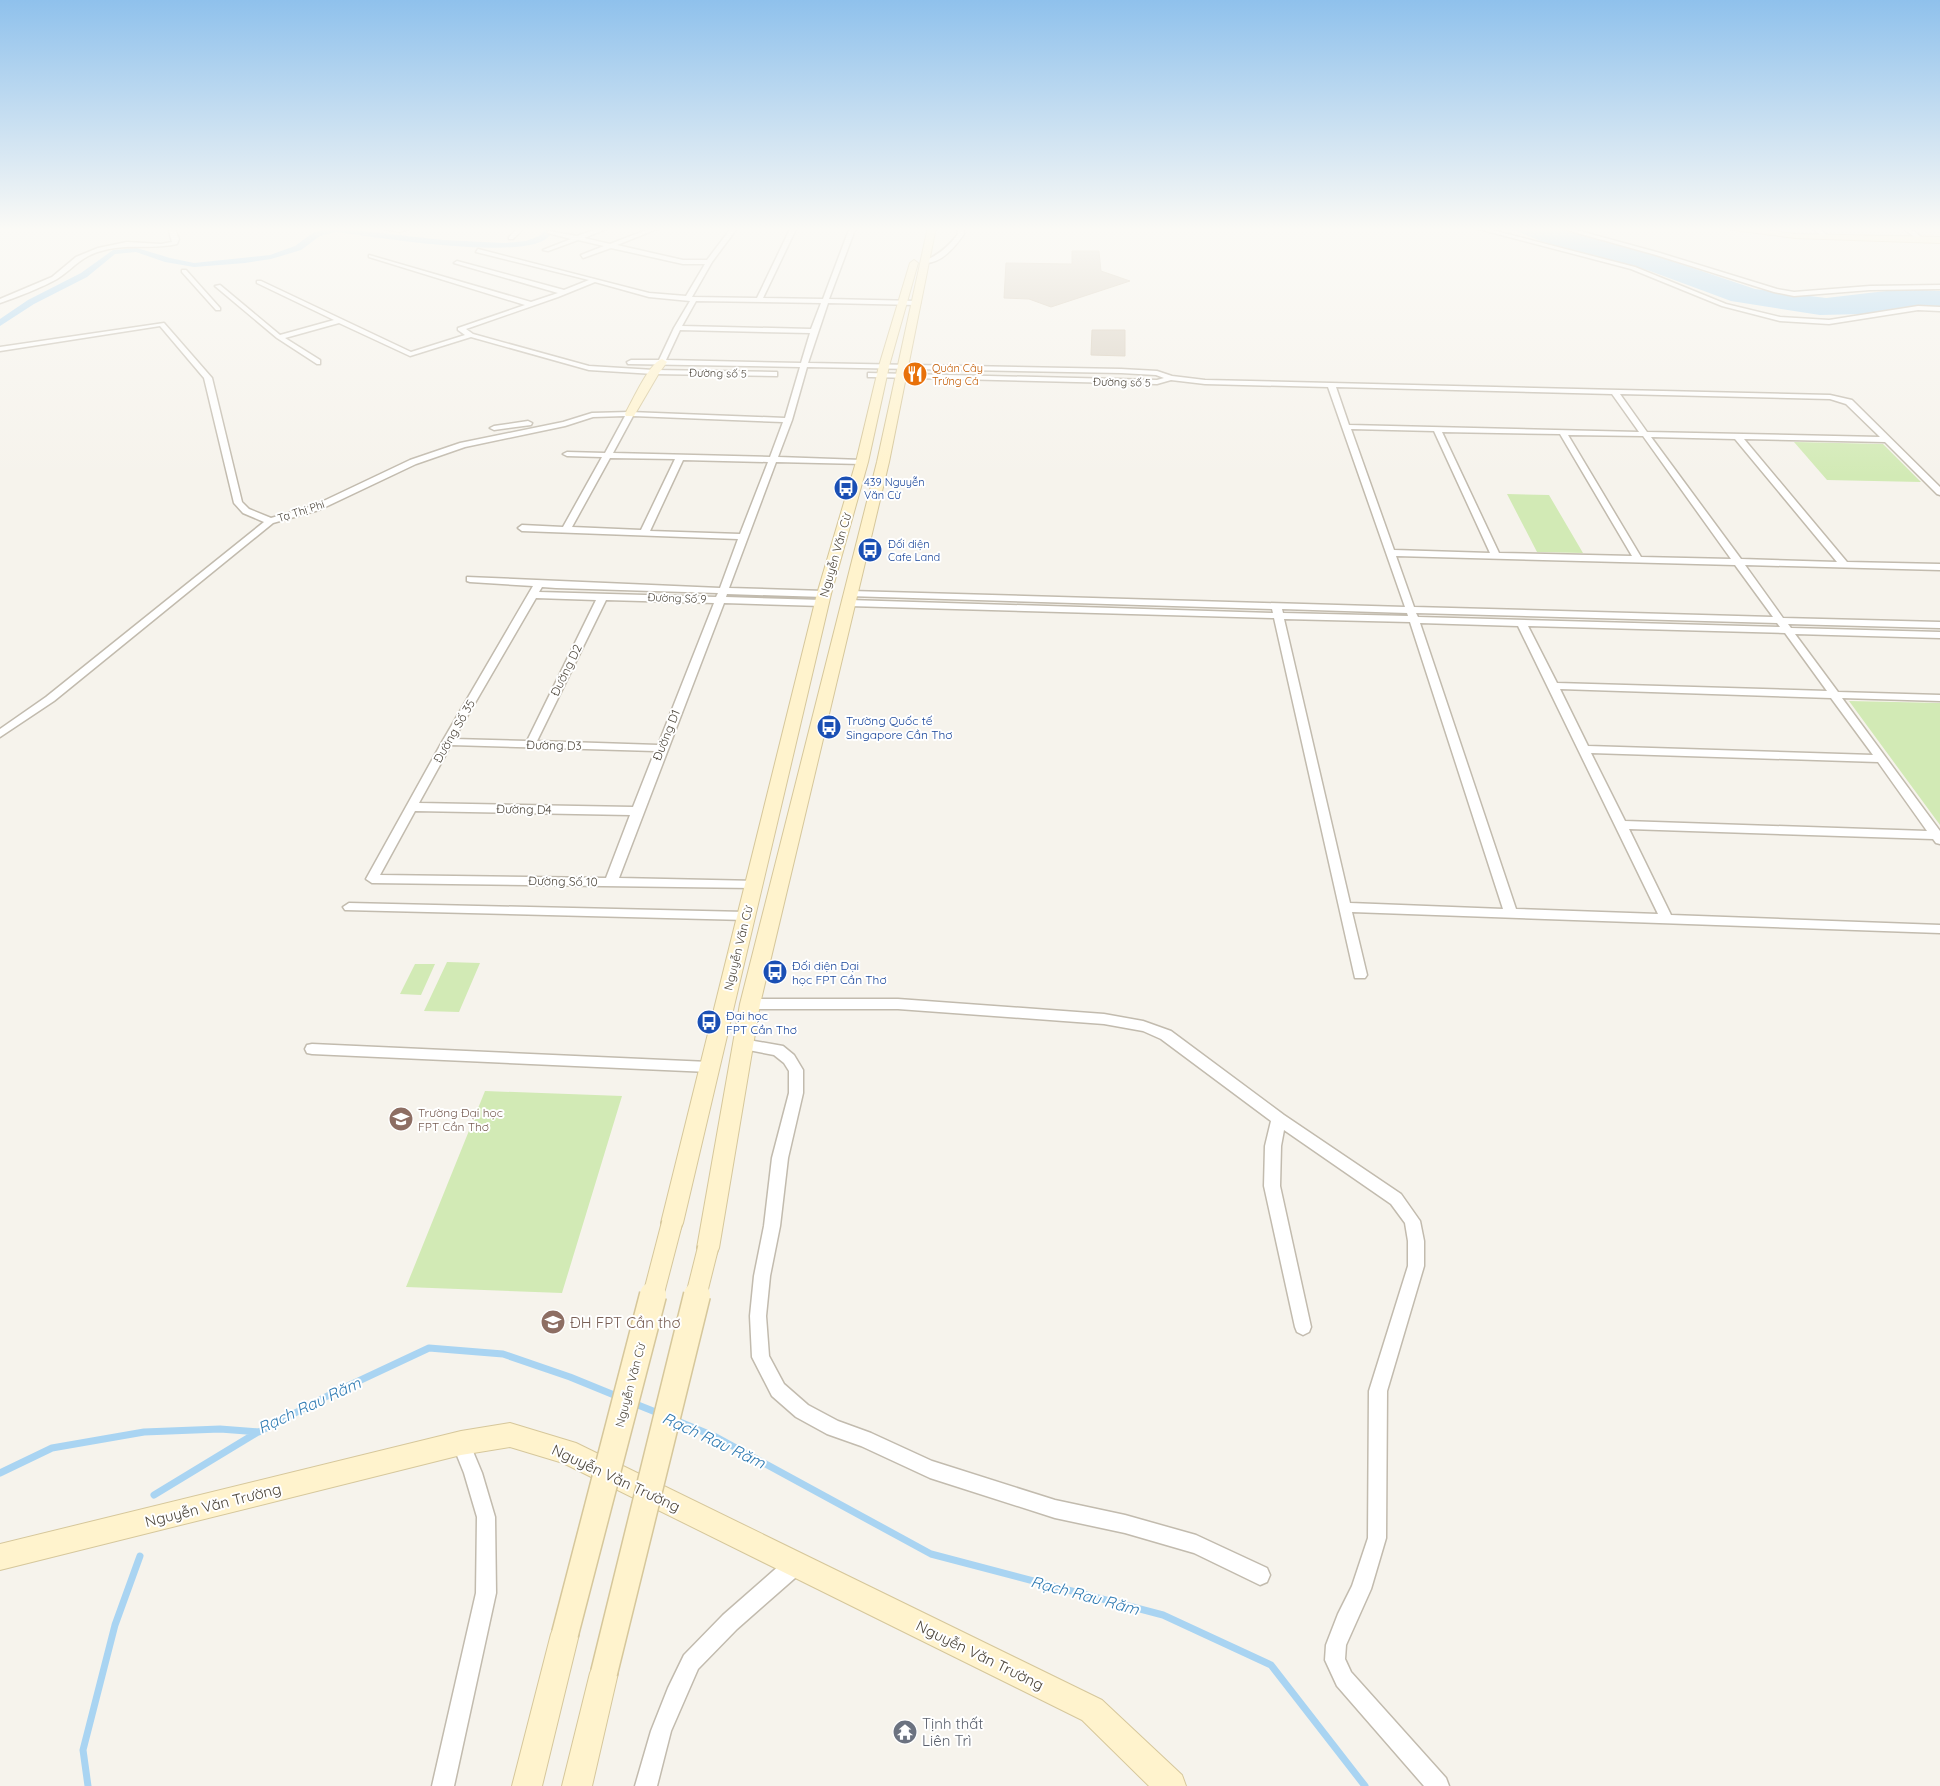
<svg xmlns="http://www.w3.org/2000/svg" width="1940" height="1786" viewBox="0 0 1940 1786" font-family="Quicksand,sans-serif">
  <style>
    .green { fill: #d2eab5 }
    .water { fill: #a9d4f2 }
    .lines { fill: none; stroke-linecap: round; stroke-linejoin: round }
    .stream { stroke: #a9d4f2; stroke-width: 7 }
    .canal { fill: #a9d4f2; fill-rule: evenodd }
    .building { fill: #d8cfc1; stroke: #d3c7b4 }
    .street-casing { stroke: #c2bbae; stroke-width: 3 }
    .secondary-casing { stroke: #d6c79b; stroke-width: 2 }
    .street { fill: #fff; fill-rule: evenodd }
    .secondary { fill: #fff3cd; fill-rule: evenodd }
    .secondary-bridge-far1-casing { stroke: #d6c79b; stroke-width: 22; stroke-linecap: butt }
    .secondary-bridge-casing { stroke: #d6c79b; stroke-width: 29; stroke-linecap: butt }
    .secondary-bridge-far1 { stroke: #fff3cd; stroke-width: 20 }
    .secondary-bridge { stroke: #fff3cd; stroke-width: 26 }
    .labels { text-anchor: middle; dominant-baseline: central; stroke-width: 4; stroke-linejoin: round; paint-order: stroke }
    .far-food-label { font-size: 11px; fill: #c56008; stroke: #fff; text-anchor: start }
    .far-street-label { font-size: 11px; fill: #4b4439; stroke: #fff }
    .far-transit-label { font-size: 11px; fill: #164399; stroke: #fff; text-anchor: start }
    .street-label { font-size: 12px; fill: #4b4439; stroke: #fff }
    .transit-label { font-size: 12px; fill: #164399; stroke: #fff; text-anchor: start }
    .education-label { font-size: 12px; fill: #785e54; stroke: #fff; text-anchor: start }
    .near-education-label { font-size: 15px; fill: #785e54; stroke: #fff; text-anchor: start }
    .near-street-label { font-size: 15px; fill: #4b4439; stroke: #fff }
    .near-worship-label { font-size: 15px; fill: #5b616d; stroke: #fff; text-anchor: start }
    .near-water-label { font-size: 16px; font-style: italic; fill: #2e7ab2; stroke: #fff }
  </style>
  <rect width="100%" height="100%" fill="#f6f3ec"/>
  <path class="green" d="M1794,442L1883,444L1921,482L1827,480Z
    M1507,494L1549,495L1583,553L1537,552Z
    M1849,701L1940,703V825Z
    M447,962L480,963L459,1012L424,1011Z
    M415,964H435L421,995L400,994Z
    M485,1091L622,1096L562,1293L406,1287Z"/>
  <path class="water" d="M1490,227H1553L1651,254L1755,289L1826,298L1903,289L1940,291V307L1864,314L1820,315L1731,301L1650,271L1543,242L1519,232Z"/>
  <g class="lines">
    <path class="stream" d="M633,1403L658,1413
      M675,1420L716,1437L931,1554L1163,1615L1271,1665L1365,1786
      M0,1473L52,1448L144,1432L220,1429L259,1432L333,1393L429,1348L503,1354L570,1377L619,1397
      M154,1495L258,1432
      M88,1786L83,1750L115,1625L140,1556"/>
    <path class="canal" d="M548,227H556C553,231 550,236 546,239C516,260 376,237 336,232L320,236L301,250L271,259L245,263L194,267L165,262L136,252L115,254L87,277L34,304L0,326V319L28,300L81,273L113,250L137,248L170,258L194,263L270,255L295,246L314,232L336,228L443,240L504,243L526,241L539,236Z"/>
  </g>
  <path class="building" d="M1072,251H1099L1101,271L1130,281L1051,307L1029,299L1004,298L1006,263L1072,264Z
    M1092,330H1125V356L1091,355Z"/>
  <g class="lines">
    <defs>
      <path id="street" d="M168,227H174L179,239L177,244C152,250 127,243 101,251C80,257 74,268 57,279C43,287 15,298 0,303V299L52,277L76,257L98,248L127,242L161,244L172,242Z
        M374,227H413L400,232Z
        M519,227H525L513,239H509V237Z
        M603,227H611L584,238L610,244L654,227H662L617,245L683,260H707L732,227H738L712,262L692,297L757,298L791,227H797L763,298L823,299L850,227H856L829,299L917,301L920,303L917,305L828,303L808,363L1121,369L1157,371L1172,376L1205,380L1830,395L1852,400L1940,487V495L1937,494L1885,442L1744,439L1847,562L1940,564V570L1745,565L1783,618L1940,622V628L1788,624L1791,628L1940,632V638L1795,634L1838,692L1940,695V701L1842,698L1940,831V844L1936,843L1933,839L1629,829L1671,915L1940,925V933L1352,912L1367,975L1365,978H1355L1274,618L849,606L844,603L849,600L1273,613L1272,609L848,596V592L851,591L1405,607L1328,387L1205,384L1171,380L1157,384L871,377H868V373L1157,380L1164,378L1156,375L1121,373L807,367L792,420L778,457L862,460L866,462L862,464L776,462L729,588L824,591L829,594L824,597L727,594L726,597L822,600L827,603L822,606L724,603L619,878L758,881L760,884L758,887L754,888L372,883L366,879L442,742L533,586L470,582L467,581V577L720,588L738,539L522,531L518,528L522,525L563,527L602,457L567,456L563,454L567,452L605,453L625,416L593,417L565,426L465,447L416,464L319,510L273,523L54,701L0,737V729L46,697L264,522L243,513L234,503L204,378L160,326L0,351V347L164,323L212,378L242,502L249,509L271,518L313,506L410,460L460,443L563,422L592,413L630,412L785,418L800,367L628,364L627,362L631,360H659L674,328L690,301L649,297L595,282L558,297L466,329L473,334L589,366L654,370L774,372H777V376L654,374L589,370L471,337L410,356L339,323L285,338L320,360V364H317L277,338L215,286L220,285L280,335L334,320L257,283V281H261L411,352L465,335L458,330V328L525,305L369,257V255L531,302L558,293L454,263L457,261L564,290L589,280L476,252L478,249L649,293L686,296L705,264H683L611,248L583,258L581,255L604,246L578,240L548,251L543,250L571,239L548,233V231L577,236ZM696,301L821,303L811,329L682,326ZM680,330L810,333L801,363L666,360ZM1336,387L1612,394L1639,432L1349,425ZM1620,394L1830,399L1846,404L1880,437L1647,432ZM633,416L783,422L770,457L613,453ZM1351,429L1434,431L1490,553L1394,550ZM1442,432L1560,434L1632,556L1499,553ZM1568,435L1643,436L1731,559L1641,557ZM1651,437L1735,439L1837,562L1741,559ZM610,458L675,459L641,530L572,527ZM683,460L768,462L740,534L650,531ZM1396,556L1735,565L1773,617L1414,607ZM542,587L556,588L718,593L716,597L539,592ZM536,598L596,600L527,741L454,739ZM606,600L714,603L658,745L537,741ZM1282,609L1407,613L1408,616L1283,613ZM1416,613L1777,623L1780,627L1418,617ZM1284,619L1410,622L1503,909L1350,903ZM1420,623L1518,626L1658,914L1516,909ZM1528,626L1785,633L1827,691L1557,683ZM1560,689L1831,698L1873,755L1588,746ZM451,745L655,751L633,807L419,803ZM1591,753L1878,762L1927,831L1625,821ZM415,811L630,815L606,878L380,875Z
        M957,227H963L964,234C955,247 941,264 924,263V261C939,255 949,246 958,234Z
        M1471,227H1480L1635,267L1726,304L1780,317L1829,320L1918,306L1940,307V311L1918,310L1829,324L1780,321L1722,306L1631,269Z
        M1556,227H1565L1660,253L1777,289L1794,292L1870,286L1940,285V289L1870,290L1794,296L1774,292L1656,255Z
        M1811,227H1817L1829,237L1824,238Z
        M1901,227H1908L1925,240L1920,241Z
        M182,270H186L220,308V310H216L182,272Z
        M528,421L532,423L531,425L494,430L490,428L494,426Z
        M349,903L746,912L752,916L746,920L345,910L343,907Z
        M750,999H898L1104,1014L1143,1021L1171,1031L1284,1115L1401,1194L1420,1221L1424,1241V1266L1387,1391L1386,1538L1371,1589L1346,1645L1345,1659L1351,1672L1446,1778L1449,1786H1424L1337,1686L1325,1660L1326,1645L1338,1614L1352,1586L1368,1538L1369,1391L1408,1266V1241L1405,1223L1391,1204L1284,1130L1281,1146L1280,1186L1311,1327L1309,1332L1303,1335L1297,1332L1295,1327L1264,1186L1265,1146L1271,1121L1161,1039L1143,1031L1104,1024L898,1009H750L745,1008L743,1004L745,1000Z
        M743,1039L783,1046L794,1055L803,1070V1093L788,1158L780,1226L770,1276L766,1316L769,1356L784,1384L808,1405L838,1421L871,1433L932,1461L1055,1500L1125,1515L1196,1535L1267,1568L1270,1575L1267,1582L1260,1585L1194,1553L1125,1533L1055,1518L930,1478L861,1446L827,1434L796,1417L772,1396L752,1357L750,1316L754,1276L764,1226L772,1158L789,1093V1071L784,1063L774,1055L738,1048L736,1044L738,1040Z
        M312,1044L709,1062L714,1063L716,1067L714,1071L709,1072L312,1054L307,1053L305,1049L307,1045Z
        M461,1434L467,1437L482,1473L495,1517L496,1593L454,1786H432L476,1593L477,1517L464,1473L452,1443L455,1437Z
        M796,1554L803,1557L806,1564L803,1571L737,1629L698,1669L671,1731L657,1786H635L651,1731L668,1688L684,1655L723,1615L789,1557Z"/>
      <path id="secondary" d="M928,227H936L889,462L760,1004L719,1248L716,1255L708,1258L700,1255L697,1248L740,1004L877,462Z
        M1722,227H1744L1795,234L1940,237V243L1795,238L1726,229Z
        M914,260L918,263L889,366L868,462L831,594L683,1223L680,1230L672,1232L664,1230L661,1223L817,594L856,462L879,366L910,263Z
        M662,359L667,362L659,373L635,414L634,416H626L625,414C632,402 649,363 662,359Z
        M510,1423L576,1443L1102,1700L1182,1775L1186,1786H1149L1082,1720L563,1463L510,1447L461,1455L0,1570V1544L461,1431Z
        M565,1620L575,1624L579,1634L542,1786H512L551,1634L555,1624Z
        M604,1659L614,1663L618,1673L592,1786H562L590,1673L594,1663Z"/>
    </defs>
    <use href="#street" class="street-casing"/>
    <use href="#secondary" class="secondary-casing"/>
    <use href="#street" class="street"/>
    <use href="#secondary" class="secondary"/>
    <defs>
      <path id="secondary-bridge-far1" d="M653,1296L672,1223
        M696,1296L708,1248"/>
      <path id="secondary-bridge" d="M565,1634L653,1295
        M604,1673L697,1295"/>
    </defs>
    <use href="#secondary-bridge-far1" class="secondary-bridge-far1-casing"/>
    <use href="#secondary-bridge" class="secondary-bridge-casing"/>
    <use href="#secondary-bridge-far1" class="secondary-bridge-far1"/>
    <use href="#secondary-bridge" class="secondary-bridge"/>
  </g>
  <linearGradient id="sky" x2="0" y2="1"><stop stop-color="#8fc1ec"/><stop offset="0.48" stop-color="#fbfaf6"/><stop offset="1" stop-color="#fbfaf6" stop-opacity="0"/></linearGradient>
  <rect width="1940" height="477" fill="url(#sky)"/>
  <defs>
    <symbol id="restaurant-disc" viewBox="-11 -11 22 22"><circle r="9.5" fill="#e8710a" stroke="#fff"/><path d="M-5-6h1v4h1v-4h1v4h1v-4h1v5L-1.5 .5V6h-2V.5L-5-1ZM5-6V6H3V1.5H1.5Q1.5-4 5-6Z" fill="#fff"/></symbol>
    <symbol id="bus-disc" viewBox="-11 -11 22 22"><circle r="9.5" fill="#1a4fb4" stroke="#fff"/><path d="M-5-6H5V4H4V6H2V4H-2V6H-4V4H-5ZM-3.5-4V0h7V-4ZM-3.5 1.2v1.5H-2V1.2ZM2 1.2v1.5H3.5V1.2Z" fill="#fff"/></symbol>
    <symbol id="university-disc" viewBox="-11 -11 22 22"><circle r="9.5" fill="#8d6e63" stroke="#fff"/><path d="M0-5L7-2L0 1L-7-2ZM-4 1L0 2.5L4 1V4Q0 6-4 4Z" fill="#fff"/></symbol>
    <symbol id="temple-disc" viewBox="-11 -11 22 22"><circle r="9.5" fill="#6b7280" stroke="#fff"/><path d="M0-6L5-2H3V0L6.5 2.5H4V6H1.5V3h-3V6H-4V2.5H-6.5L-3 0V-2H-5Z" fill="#fff"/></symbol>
  </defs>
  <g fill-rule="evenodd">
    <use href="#restaurant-disc" x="901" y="360" width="28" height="28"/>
    <use href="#bus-disc" x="832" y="474" width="28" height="28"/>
    <use href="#bus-disc" x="856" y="536" width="28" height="28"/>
    <use href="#bus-disc" x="815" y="713" width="28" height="28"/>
    <use href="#bus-disc" x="761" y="958" width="28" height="28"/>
    <use href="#bus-disc" x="695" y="1008" width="28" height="28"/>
    <use href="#university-disc" x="387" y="1105" width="28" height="28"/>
    <use href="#university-disc" x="539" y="1308" width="28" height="28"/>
    <use href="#temple-disc" x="891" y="1718" width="28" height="28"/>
  </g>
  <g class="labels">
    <g class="far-food-label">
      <text x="932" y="368">Quán Cây<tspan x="932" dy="13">Trứng Cá</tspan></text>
    </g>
    <g class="far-street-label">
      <text transform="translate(718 373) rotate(1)">Đường số 5</text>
      <text transform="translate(1122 382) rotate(1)">Đường số 5</text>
      <text transform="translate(301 511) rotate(-18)">Tạ Thị Phi</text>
      <text transform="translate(677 598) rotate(2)">Đường Số 9</text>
    </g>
    <g class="far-transit-label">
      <text x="864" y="482">439 Nguyễn<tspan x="864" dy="13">Văn Cừ</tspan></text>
      <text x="888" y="544">Đối diện<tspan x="888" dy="13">Cafe Land</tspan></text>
    </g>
    <g class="street-label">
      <text transform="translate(835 555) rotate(-74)">Nguyễn Văn Cừ</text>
      <text transform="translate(566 670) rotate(-64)">Đường D2</text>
      <text transform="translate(454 731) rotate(-60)">Đường Số 35</text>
      <text transform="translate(666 735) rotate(-68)">Đường D1</text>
      <text transform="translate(554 745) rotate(1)">Đường D3</text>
      <text transform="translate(524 809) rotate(1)">Đường D4</text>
      <text transform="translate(563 881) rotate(1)">Đường Số 10</text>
      <text transform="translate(738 948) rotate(-76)">Nguyễn Văn Cừ</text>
      <text transform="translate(630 1385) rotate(-75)">Nguyễn Văn Cừ</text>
    </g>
    <g class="transit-label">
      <text x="846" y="720">Trường Quốc tế<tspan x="846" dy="14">Singapore Cần Thơ</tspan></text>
      <text x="792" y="965">Đối diện Đại<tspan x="792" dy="14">học FPT Cần Thơ</tspan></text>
      <text x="726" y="1015">Đại học<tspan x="726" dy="14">FPT Cần Thơ</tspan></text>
    </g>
    <g class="education-label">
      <text x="418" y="1112">Trường Đại học<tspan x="418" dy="14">FPT Cần Thơ</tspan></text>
    </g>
    <g class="near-education-label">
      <text x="570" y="1322">ĐH FPT Cần thơ</text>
    </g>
    <g class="near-street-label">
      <text transform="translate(616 1478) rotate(25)">Nguyễn Văn Trường</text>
      <text transform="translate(213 1505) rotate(-14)">Nguyễn Văn Trường</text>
      <text transform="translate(980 1655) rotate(26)">Nguyễn Văn Trường</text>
    </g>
    <g class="near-worship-label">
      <text x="922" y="1723">Tịnh thất<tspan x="922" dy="17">Liên Trì</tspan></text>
    </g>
    <g class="near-water-label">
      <text transform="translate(309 1405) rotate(-25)">Rạch Rau Răm</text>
      <text transform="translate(714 1440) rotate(25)">Rạch Rau Răm</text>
      <text transform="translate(1085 1595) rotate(15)">Rạch Rau Răm</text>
    </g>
  </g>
</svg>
